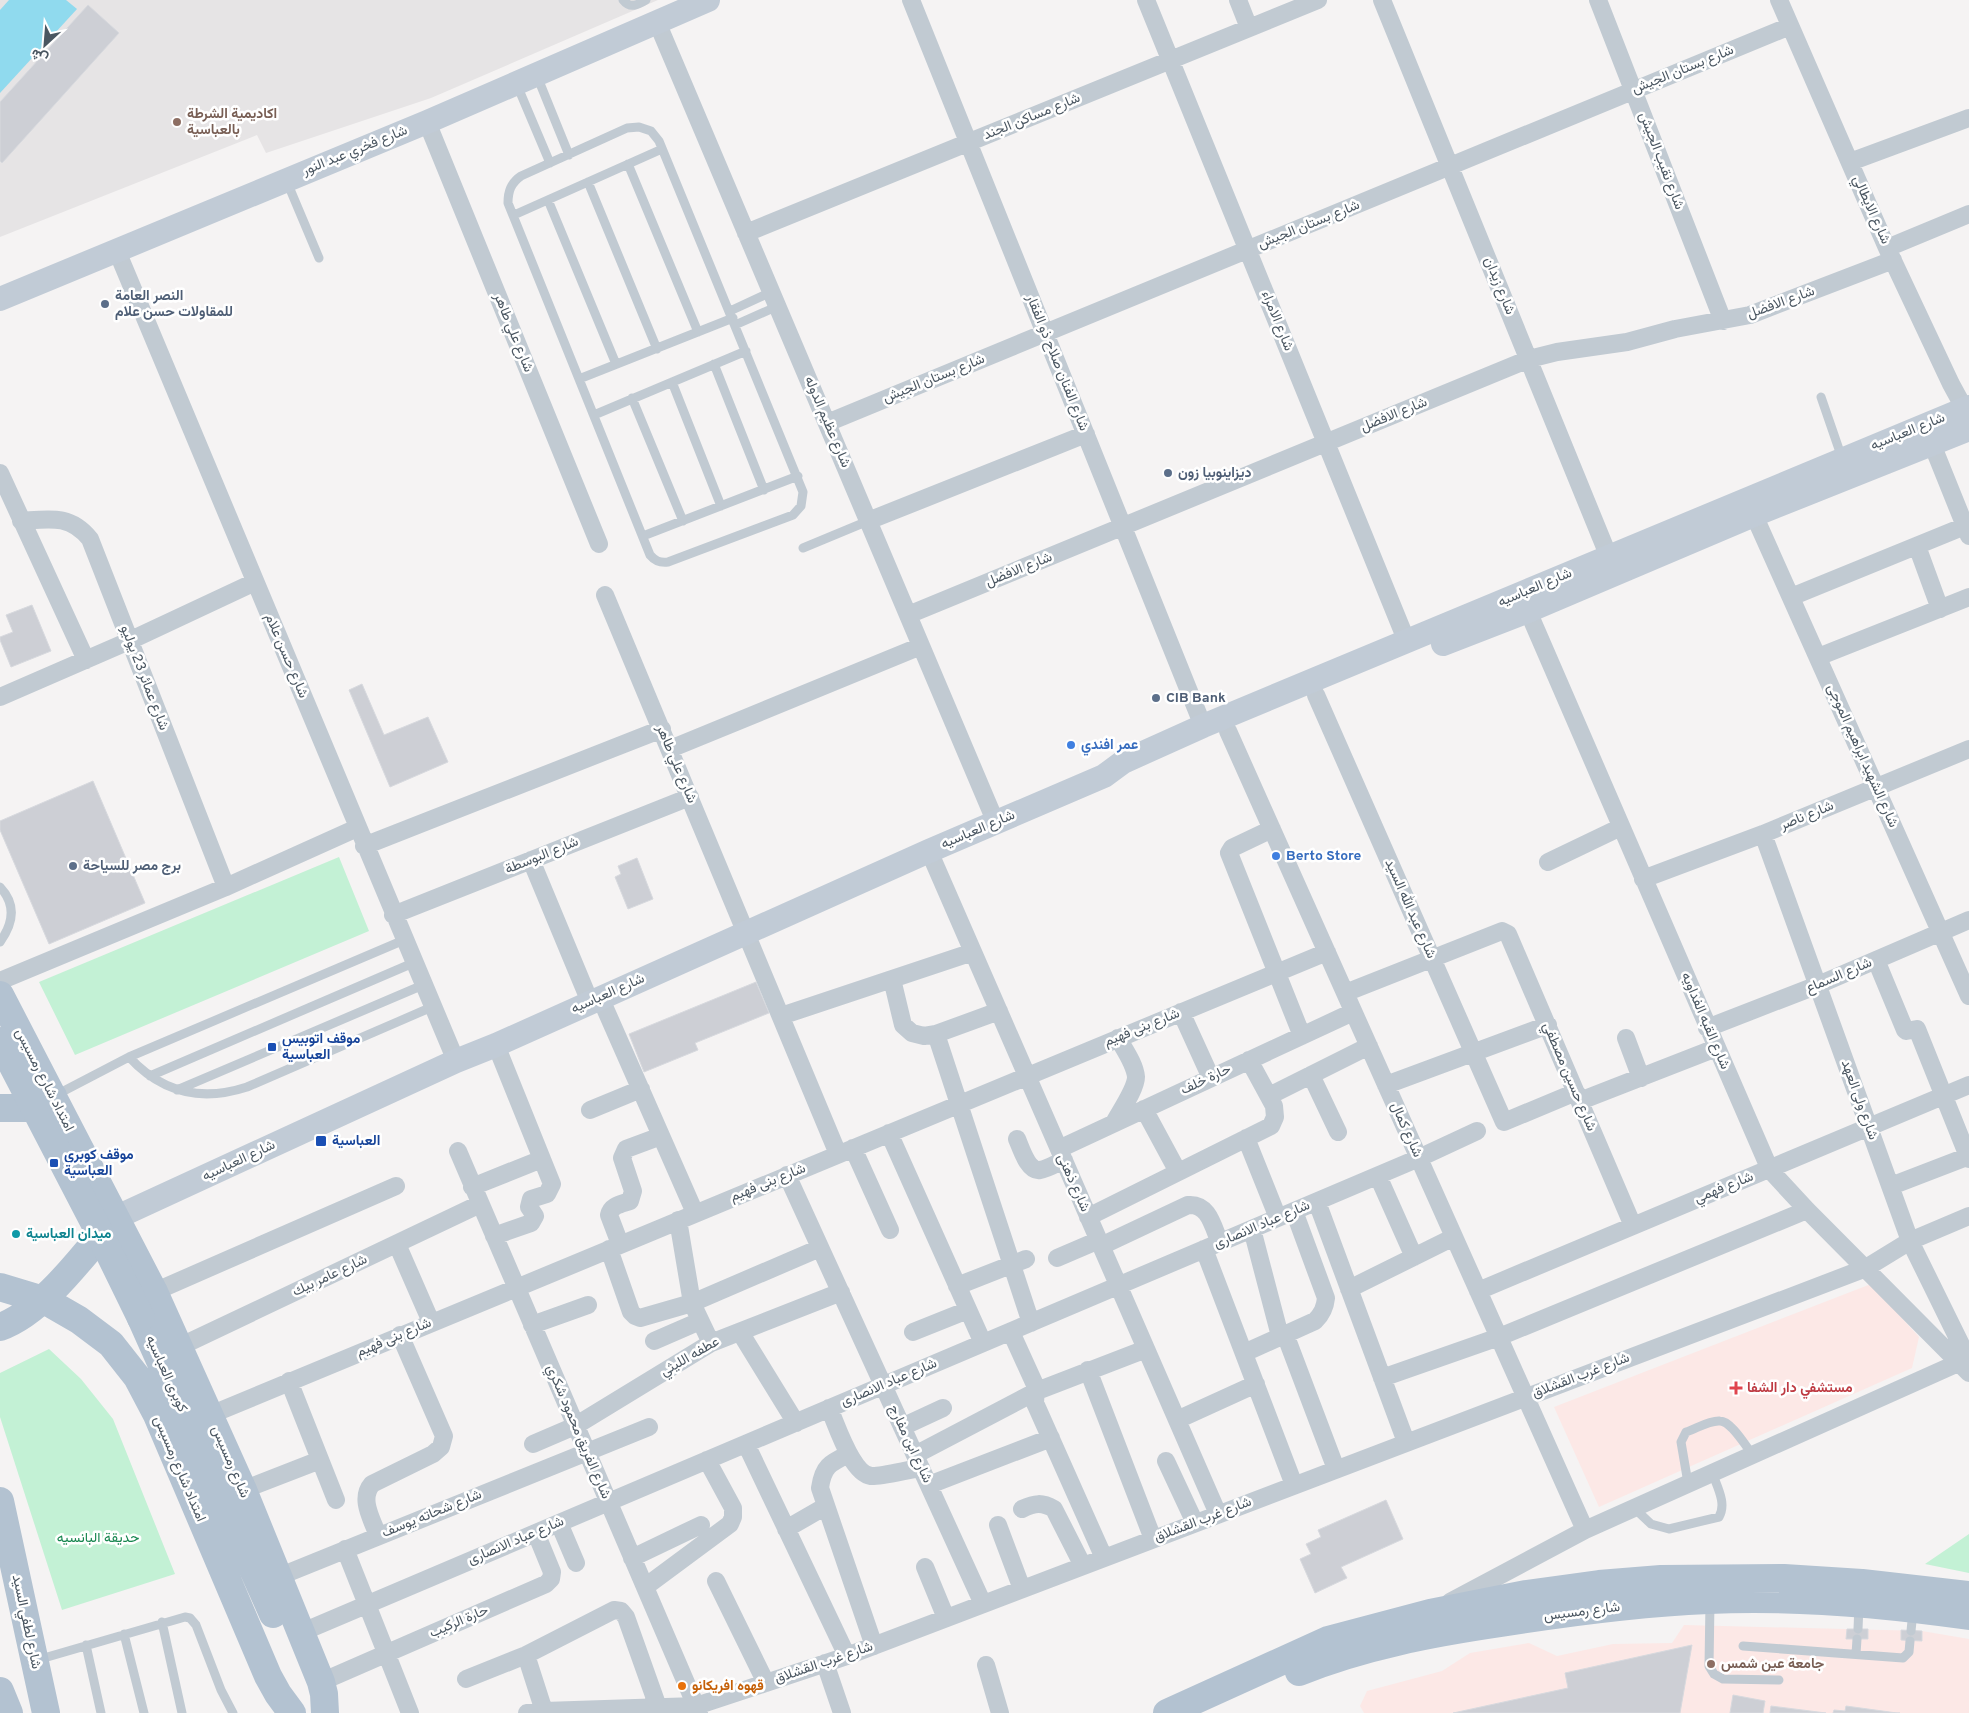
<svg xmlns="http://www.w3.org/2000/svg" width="1969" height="1713" viewBox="0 0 1969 1713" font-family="Overpass,Vazirmatn,sans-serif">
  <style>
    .education { fill: #e6e4e5 }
    .medical { fill: #fce8e6 }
    .green { fill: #c3f1d5 }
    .water { fill: #90daee }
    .building { fill: #cdcfd5; stroke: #d7d9de }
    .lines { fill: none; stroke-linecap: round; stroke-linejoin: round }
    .lane { stroke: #c1cad2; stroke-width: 9 }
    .street { stroke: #c1cad2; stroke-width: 18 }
    .secondary { stroke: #c1cbd6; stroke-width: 24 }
    .primary { stroke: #b3c2d1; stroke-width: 28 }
    .primary-bridge { stroke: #b3c2d1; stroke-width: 28 }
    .education-dot { fill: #8d6e63; stroke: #fff; stroke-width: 2 }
    .service-dot { fill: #5c6f8a; stroke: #fff; stroke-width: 2 }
    .shop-dot { fill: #3f7fe0; stroke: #fff; stroke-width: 2 }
    .transit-dot { fill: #1a4fb4; stroke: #fff; stroke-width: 2 }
    .culture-dot { fill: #0f9aa8; stroke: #fff; stroke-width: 2 }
    .health-dot { fill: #e0444e; stroke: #fff; stroke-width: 2 }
    .food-dot { fill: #e8710a; stroke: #fff; stroke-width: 2 }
    .labels { text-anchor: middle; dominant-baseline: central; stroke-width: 5; stroke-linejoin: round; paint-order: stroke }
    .street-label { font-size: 14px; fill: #4a5661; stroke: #fff }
    .education-label { font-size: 14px; font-weight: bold; fill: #785e54; stroke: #fff; text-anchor: start }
    .service-label { font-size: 14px; font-weight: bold; fill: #4e5e75; stroke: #fff; text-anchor: start }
    .shop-label { font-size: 14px; font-weight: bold; fill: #366cbe; stroke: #fff; text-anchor: start }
    .transit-label { font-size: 14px; font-weight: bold; fill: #164399; stroke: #fff; text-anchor: start }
    .culture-label { font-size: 14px; font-weight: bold; fill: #0d838f; stroke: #fff; text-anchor: start }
    .health-label { font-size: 14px; font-weight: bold; fill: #be3a42; stroke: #fff; text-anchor: start }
    .park-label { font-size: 14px; fill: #17864f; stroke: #fff }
    .food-label { font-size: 14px; font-weight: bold; fill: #c56008; stroke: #fff; text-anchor: start }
  </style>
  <rect width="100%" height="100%" fill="#f5f3f3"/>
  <path class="education" d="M0,0H658L431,98L266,153L257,135L0,237Z"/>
  <path class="medical" d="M1871,1284L1919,1337L1912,1368L1599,1507L1554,1407Z
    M1684,1625L1922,1631L1969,1639V1713H1364L1360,1706L1367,1691L1442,1671L1470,1653L1529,1643L1557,1656L1613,1644L1672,1643Z"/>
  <path class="green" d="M339,857L369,931L75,1055L39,982Z
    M49,1349L81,1379L113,1419L175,1574L62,1610L0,1417V1373Z
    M1969,1534V1573L1925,1564Z"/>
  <path class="water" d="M9,0H66L77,9L0,93V10Z"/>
  <path class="building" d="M88,5L119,33L2,163L0,161V102Z
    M32,605L51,651L11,667L0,640V637L13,632L6,615Z
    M362,684L384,735L428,717L448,762L390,787L349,690Z
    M93,781L145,903L49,944L0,830V821Z
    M637,858L653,899L628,909L615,877L621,874L618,866Z
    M756,982L769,1013L695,1043L698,1050L644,1072L629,1034Z
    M1386,1500L1403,1539L1341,1567L1347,1578L1315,1593L1300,1559L1311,1554L1306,1544L1321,1537L1318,1530Z
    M1847,1629H1868V1639H1846Z
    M1901,1630L1922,1631V1641L1901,1640Z
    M1692,1645L1680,1713H1453L1568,1688L1565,1673Z
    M1733,1695L1765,1701L1763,1713H1730Z
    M1771,1706L1826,1713H1770Z
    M1846,1706L1897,1713H1900H1833L1834,1710L1845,1711Z"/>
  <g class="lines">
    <path class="lane" d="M623,0C630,9 638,5 646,0
      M537,76L569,155
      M517,85L550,163
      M639,127L651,131L659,141L803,492L801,506L793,515L668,562C660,563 655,561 650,555L508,203C508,191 511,183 521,176L627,128Z
      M628,164L698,332
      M287,182L319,258
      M588,182L657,349
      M548,200L616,364
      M514,215L662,149
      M730,311L771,292
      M735,325L778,306
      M714,364L764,490
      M579,379L733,318
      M672,382L721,506
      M1821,397L1842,458
      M632,398L683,521
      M594,415L746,351
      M643,536L798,476
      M803,548L868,521
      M0,887C17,905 13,924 0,942
      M129,1057C162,1093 201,1102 247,1087L432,1007
      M150,1076L413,963
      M177,1090L423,985
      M56,1095L129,1057L404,940
      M1688,1483L1681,1442L1686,1432C1696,1429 1709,1420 1720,1421C1731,1421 1745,1445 1752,1454
      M1633,1507L1651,1524L1669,1529L1719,1517C1727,1503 1717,1487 1712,1472
      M1710,1602L1709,1666L1714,1674L1723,1679L1779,1680
      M162,1622L182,1713
      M1858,1629L1859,1605
      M1911,1631L1913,1611
      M124,1634L144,1713
      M86,1645L101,1713
      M1743,1646L1903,1658L1909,1652L1910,1641
      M1856,1654L1857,1639
      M37,1660L185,1617L190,1618L196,1625L221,1690L233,1713"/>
    <path class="street" d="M911,0L1203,726
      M1146,0L1407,642
      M1238,0L1249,28
      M1382,0L1613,567
      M1598,0L1723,321
      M1779,0L1887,248L1951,384L1969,417
      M657,22L996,823
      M427,122L599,544
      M1850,162L1969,118
      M746,233L1318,0
      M1887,248L1969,214
      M117,251L456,1061
      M827,423L1790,26
      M1932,444L1969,536
      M0,473L86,660
      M1754,515L1969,996
      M21,521C49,519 70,514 90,539L226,887
      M868,521L1086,434
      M1917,546L1940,609
      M605,595L838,1154
      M1791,597L1965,526
      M1528,611L1770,1170L1807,1210L1969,1373
      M908,615L1529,359L1557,352L1627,342L1675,329L1750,315L1893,260
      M1818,657L1969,597
      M1316,695L1504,1122L1576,1092
      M0,697L129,641L255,582
      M1228,731L1585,1530
      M670,749L921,646
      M1272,829L1232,848L1229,853L1302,1036
      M1763,834L1910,1241L1969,1361
      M364,846L662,729
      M929,851L1218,1514
      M531,860L590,1002
      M1548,862L1621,827
      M1643,879L1763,834L1969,749
      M393,915L690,797
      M1876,960L1905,1030L1906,1031L1917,1029L1969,1159
      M892,979L903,1025L912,1033L924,1036L936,1034L999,1011
      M0,981L226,887L357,828
      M1345,993L1502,931L1508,934L1633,1226
      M600,997L695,1213
      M1181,1012L1211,1078
      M781,1016L973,952
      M1707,1028L1818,985L1969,920
      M936,1034L1031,1323
      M1626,1038L1641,1078
      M1311,1075L1338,1132
      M1386,1085L1548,1025
      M1269,1096L1369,1046
      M1580,1101L1716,1048
      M1144,1109L1178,1172
      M590,1110L641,1089
      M1114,1123C1119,1113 1136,1089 1136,1077C1135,1064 1124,1049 1118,1038
      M889,1133L983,1343
      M1246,1138L1278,1218
      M1017,1139C1021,1148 1028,1172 1040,1170C1048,1169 1057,1163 1064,1160
      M853,1148L890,1230
      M1059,1149L1353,1012
      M458,1151L699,1713
      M787,1175L983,1604
      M1378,1176L1414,1257
      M1891,1186L1969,1156
      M472,1187L542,1159
      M1317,1202L1406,1442
      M1088,1217L1271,1126L1275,1117L1274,1106L1249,1060
      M678,1220L692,1303L711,1343
      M1252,1229L1280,1336
      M494,1236L531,1223L535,1216L529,1207L531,1199L547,1194L552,1184L496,1045
      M397,1244L431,1322
      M620,1244L609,1215C611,1205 622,1204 630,1201L633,1191L622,1158L626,1149L661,1136
      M1101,1246L1188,1205C1209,1203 1213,1227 1220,1243
      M609,1249L631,1312L635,1316L640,1318L692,1303L820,1248
      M1204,1249L1294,1485
      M1057,1258L1099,1240
      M957,1286L1026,1259
      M1349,1289L1454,1237
      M1478,1291L1969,1085
      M154,1292L396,1186
      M532,1325L588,1305
      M740,1332L796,1423
      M913,1332L968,1310
      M1011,1332L1036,1387L1035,1403L1104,1558
      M1285,1334L1336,1469
      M654,1341L700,1321
      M179,1347L480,1204
      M1244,1353L1315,1321C1322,1314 1325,1308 1326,1298L1294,1211
      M1088,1370L1153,1539
      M1382,1378L1499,1337L1807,1210
      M289,1381L336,1500
      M829,1408C837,1425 851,1473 871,1476C879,1477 911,1469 921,1468
      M210,1415L1327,952
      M1177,1420L1256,1384
      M902,1427L943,1408
      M533,1444L575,1426L711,1343L841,1292
      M746,1444L847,1656
      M849,1454C830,1463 823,1466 820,1488L874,1646
      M915,1455L1037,1391L1146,1349
      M1166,1461L1195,1523
      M929,1485L1051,1438
      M243,1490L320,1460
      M1022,1509C1035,1503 1042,1502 1054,1509L1083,1566
      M559,1523L576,1563
      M998,1525L1022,1589
      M786,1529L826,1506
      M378,1536C372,1519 359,1499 372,1484L433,1454L441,1447L444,1436L400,1335
      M345,1549L410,1713
      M632,1558L701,1525
      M925,1567L946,1618
      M278,1577L649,1427
      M716,1581L766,1683
      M645,1587L730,1524L733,1517V1508L707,1460
      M1450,1602L1585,1530L1958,1363
      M300,1633L1419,1158L1477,1131
      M526,1655L544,1711
      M825,1663L842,1713
      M986,1665L1000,1713
      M466,1679L526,1655L614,1610L621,1611L626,1617L658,1707
      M321,1682L546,1584L551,1579L552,1572L536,1533
      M527,1713L544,1711L696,1706L847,1656L1866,1268L1910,1241L1969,1216"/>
    <path class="secondary" d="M0,299L427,122L708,0
      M1443,644L1528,611L1754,515L1969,429
      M115,1218L456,1061L496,1045L929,851L1104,776L1123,762L1203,726L1969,407"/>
    <path class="primary" d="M0,995L154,1292L243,1490L321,1682L324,1694L325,1713
      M0,1108H29L53,1096
      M0,1287L43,1300L53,1305L79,1320L111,1344L137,1377L157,1415L268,1676L278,1694L292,1713
      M141,1318L273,1614
      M0,1327C43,1312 85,1253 115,1218
      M0,1501L46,1713
      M1299,1672C1363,1646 1433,1633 1501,1623C1570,1612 1639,1603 1708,1600C1793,1596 1885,1604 1969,1616
      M0,1691L9,1713
      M1167,1713L1328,1640L1430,1613L1526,1594L1599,1584L1661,1579L1784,1578L1862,1583L1969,1595"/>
    <path class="primary-bridge" d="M0,1041L96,1226L141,1318"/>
  </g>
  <g class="education-dot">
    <circle cx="177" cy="122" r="5"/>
    <circle cx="1711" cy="1664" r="5"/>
  </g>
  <g class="service-dot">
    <circle cx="105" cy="304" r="5"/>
    <circle cx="1168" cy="473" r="5"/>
    <circle cx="1156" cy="698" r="5"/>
    <circle cx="73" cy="866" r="5"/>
  </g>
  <g class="shop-dot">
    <circle cx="1071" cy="745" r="5"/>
    <circle cx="1276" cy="856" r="5"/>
  </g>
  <g class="transit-dot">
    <rect x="267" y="1042" width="10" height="10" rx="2.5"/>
    <rect x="315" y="1135" width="12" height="12" rx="2.5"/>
    <rect x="49" y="1158" width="10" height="10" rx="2.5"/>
  </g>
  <circle class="culture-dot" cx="16" cy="1234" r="5"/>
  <path class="health-dot" d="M1733.5 1380.5h5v5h5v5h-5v5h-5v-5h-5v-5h5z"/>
  <circle class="food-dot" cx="682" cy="1686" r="5"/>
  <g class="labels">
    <g class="street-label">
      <text transform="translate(1683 70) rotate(-22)">شارع بستان الجيش</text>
      <text transform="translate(1032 117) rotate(-22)">شارع مساكن الجند</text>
      <text transform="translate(355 151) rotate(-22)">شارع فخري عبد النور</text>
      <text transform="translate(1661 161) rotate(69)">شارع نقيب الجيش</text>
      <text transform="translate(1871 210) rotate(66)">شارع الايطالي</text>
      <text transform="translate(1309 225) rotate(-22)">شارع بستان الجيش</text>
      <text transform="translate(1499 286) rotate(68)">شارع زيدان</text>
      <text transform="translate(1781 303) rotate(-20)">شارع الافضل</text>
      <text transform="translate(1277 321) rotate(68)">شارع الامراء</text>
      <text transform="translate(513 333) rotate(68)">شارع علي طاهر</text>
      <text transform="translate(1057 363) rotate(68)">شارع الفنان صلاح ذو الفقار</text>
      <text transform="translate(934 379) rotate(-22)">شارع بستان الجيش</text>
      <text transform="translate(1394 415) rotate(-22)">شارع الافضل</text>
      <text transform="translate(827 422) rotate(67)">شارع عظيم الدوله</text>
      <text transform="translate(1908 432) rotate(-22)">شارع العباسيه</text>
      <text transform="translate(1019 570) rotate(-22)">شارع الافضل</text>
      <text transform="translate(1535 588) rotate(-23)">شارع العباسيه</text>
      <text transform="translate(286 656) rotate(67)">شارع حسن علام</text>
      <text transform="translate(144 678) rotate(69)">شارع عمائر 23 يوليو</text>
      <text transform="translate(1862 756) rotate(66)">شارع الشهيد ابراهيم الموجى</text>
      <text transform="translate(676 764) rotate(67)">شارع علي طاهر</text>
      <text transform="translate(1807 816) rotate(-22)">شارع ناصر</text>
      <text transform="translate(978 830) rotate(-23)">شارع العباسيه</text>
      <text transform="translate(542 856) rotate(-22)">شارع البوسطة</text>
      <text transform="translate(1410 909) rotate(66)">شارع عبد الله السيد</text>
      <text transform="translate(1839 976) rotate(-23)">شارع السماع</text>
      <text transform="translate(608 994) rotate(-24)">شارع العباسيه</text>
      <text transform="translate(1705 1021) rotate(67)">شارع القبه الفداويه</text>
      <text transform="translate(1142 1028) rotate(-22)">شارع بنى فهيم</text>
      <text transform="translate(1569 1077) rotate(67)">شارع حسين مصطفي</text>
      <text transform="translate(44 1080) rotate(63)">امتداد شارع رمسيس</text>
      <text transform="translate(1206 1080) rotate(-25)">حارة خلف</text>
      <text transform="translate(1859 1100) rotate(70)">شارع ولى العهد</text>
      <text transform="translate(1406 1130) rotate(66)">شارع كمال</text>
      <text transform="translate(239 1161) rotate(-25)">شارع العباسيه</text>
      <text transform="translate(768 1183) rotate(-22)">شارع بنى فهيم</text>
      <text transform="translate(1073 1183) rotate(66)">شارع ذهنى</text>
      <text transform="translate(1724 1188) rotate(-22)">شارع فهمي</text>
      <text transform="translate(1262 1225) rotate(-23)">شارع عباد الانصارى</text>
      <text transform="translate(330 1276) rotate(-25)">شارع عامر بيك</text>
      <text transform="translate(394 1338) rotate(-23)">شارع بنى فهيم</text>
      <text transform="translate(690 1357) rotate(-30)">عطفه الليثي</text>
      <text transform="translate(166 1374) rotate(66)">كوبرى العباسيه</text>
      <text transform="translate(1581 1376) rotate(-21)">شارع غرب القشلاق</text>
      <text transform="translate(889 1383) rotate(-23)">شارع عباد الانصارى</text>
      <text transform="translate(578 1432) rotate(67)">شارع الفريق محمود شكري</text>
      <text transform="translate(910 1444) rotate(65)">شارع ابن مفارج</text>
      <text transform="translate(230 1462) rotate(67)">شارع رمسيس</text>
      <text transform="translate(179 1469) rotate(67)">امتداد شارع رمسيس</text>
      <text transform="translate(432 1514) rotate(-22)">شارع شحاته يوسف</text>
      <text transform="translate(1203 1520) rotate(-21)">شارع غرب القشلاق</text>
      <text transform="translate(516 1541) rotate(-23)">شارع عباد الانصارى</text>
      <text transform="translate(1582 1612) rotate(-7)">شارع رمسيس</text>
      <text transform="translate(26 1622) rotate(78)">شارع لطفي السيد</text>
      <text transform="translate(459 1622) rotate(-23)">حارة الركيب</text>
      <text transform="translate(824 1663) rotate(-19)">شارع غرب القشلاق</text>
    </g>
    <g class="education-label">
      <text x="187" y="114">اكاديمية الشرطة<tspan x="187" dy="16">بالعباسية</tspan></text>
      <text x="1721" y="1664">جامعة عين شمس</text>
    </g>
    <g class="service-label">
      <text x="115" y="296">النصر العامة<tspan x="115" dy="16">للمقاولات حسن علام</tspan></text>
      <text x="1178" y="473">ديزاينوبيا زون</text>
      <text x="1166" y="698">CIB Bank</text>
      <text x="83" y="866">برج مصر للسياحة</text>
    </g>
    <g class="shop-label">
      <text x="1081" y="745">عمر افندي</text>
      <text x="1286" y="856">Berto Store</text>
    </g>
    <g class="transit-label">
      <text x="282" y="1039">موقف اتوبيس<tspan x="282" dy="16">العباسية</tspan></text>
      <text x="332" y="1141">العباسية</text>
      <text x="64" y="1155">موقف كوبري<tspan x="64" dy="16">العباسية</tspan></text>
    </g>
    <g class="culture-label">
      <text x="26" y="1234">ميدان العباسية</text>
    </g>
    <g class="health-label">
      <text x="1747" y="1388">مستشفي دار الشفا</text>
    </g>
    <g class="park-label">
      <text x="98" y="1538">حديقة البانسيه</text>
    </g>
    <g class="food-label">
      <text x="692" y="1686">قهوه افريكانو</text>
    </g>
  </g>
  <g transform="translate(45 45) rotate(206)" stroke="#ffffff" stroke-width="4" paint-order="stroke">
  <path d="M0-4L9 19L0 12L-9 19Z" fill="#4a5661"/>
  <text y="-8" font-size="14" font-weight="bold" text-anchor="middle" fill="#4a5661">ش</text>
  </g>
</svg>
